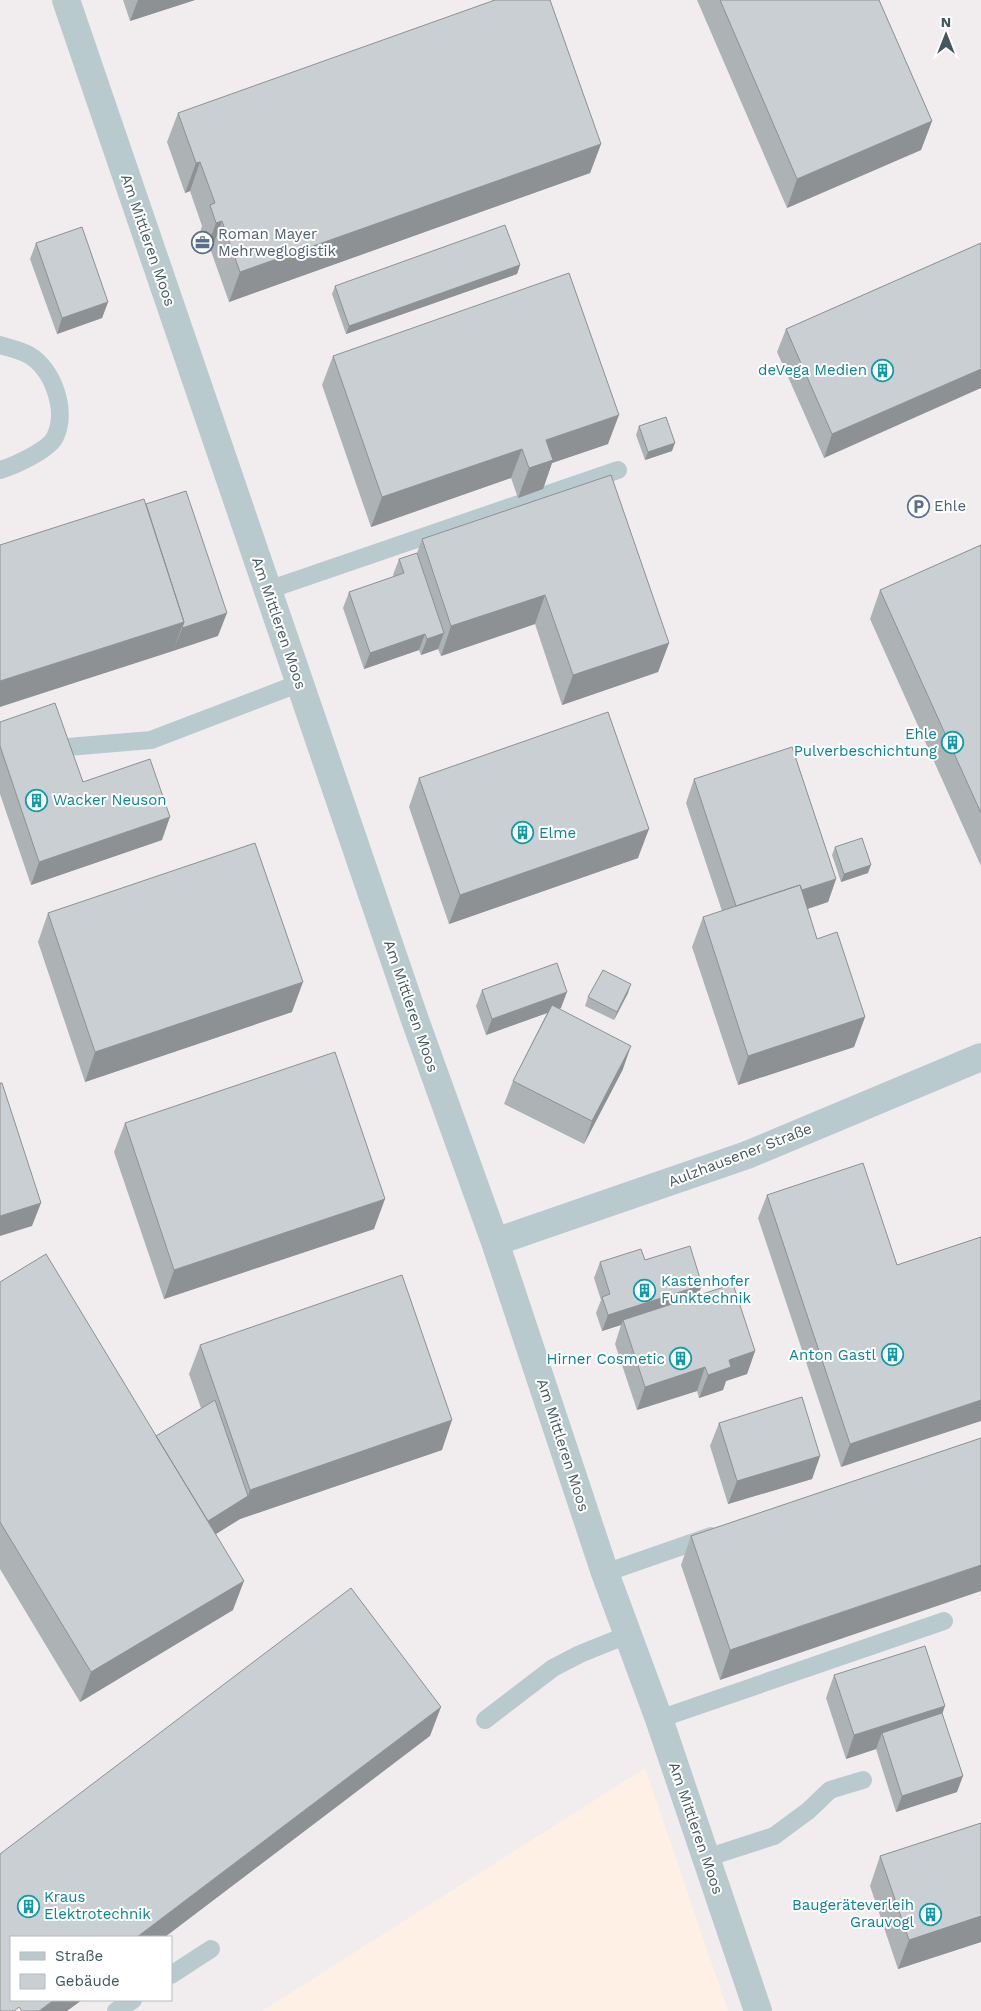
<svg xmlns="http://www.w3.org/2000/svg" width="981" height="2011" viewBox="0 0 981 2011" font-family="'Work Sans',sans-serif">
  <style>
    .commercial { fill: #fef0e4 }
    .lines { fill: none; stroke-linecap: round; stroke-linejoin: round }
    .lane { stroke: #b9cacf; stroke-width: 18 }
    .street { stroke: #b9cacf; stroke-width: 28 }
    .wall { fill: #adb2b5 }
    .shaded-wall { fill: #8d9194 }
    .building { fill: #c9cfd3; stroke: #8d9194 }
    .labels { text-anchor: middle; dominant-baseline: central; stroke-width: 4; stroke-linejoin: round; paint-order: stroke }
    .service-label { font-size: 15px; fill: #4e5e75; stroke: #fff; text-anchor: start }
    .street-label { font-size: 15px; fill: #43575d; stroke: #fff }
    .culture-label { font-size: 15px; fill: #0d838f; stroke: #fff; text-anchor: end }
  </style>
  <rect width="100%" height="100%" fill="#f1edee"/>
  <path class="commercial" d="M645,1768L728,2011H262Z"/>
  <g class="lines">
    <path class="lane" d="M0,345C9,348 21,350 29,355C53,369 68,411 55,437C49,450 14,466 0,470
      M268,590L618,470
      M68,747L151,740L300,683
      M605,1573L711,1536
      M659,1719L944,1621
      M485,1720L553,1668L580,1654L627,1635
      M706,1858L774,1836L808,1811L830,1790L863,1780
      M171,1975L211,1949
      M116,2011L133,2000"/>
    <path class="street" d="M66,0L415,1020L495,1242L605,1573L659,1719L758,2011
      M495,1242L747,1155L981,1057"/>
  </g>
  <path class="wall" d="M123,0H195L130,21Z
    M697,0H879L932,121L921,150L787,208Z
    M178,113L601,144L590,173L229,302L211,251L205,253L199,235L202,226L190,191L185,193L167,142Z
    M36,243L108,302L102,318L57,334L30,259Z
    M981,243L824,458L777,352L786,329Z
    M520,265L517,274L346,334L332,294L335,286Z
    M333,356L608,444L552,463L543,489L518,498L511,478L371,527L322,385Z
    M639,426L672,451L645,460L636,435Z
    M422,539L669,643L658,672L562,705L535,624L441,656L438,649L421,655L419,650L364,669L343,608L349,592L394,577L393,575L399,559L417,553Z
    M981,545V866L870,619L880,590Z
    M0,722L83,782L162,840L31,885L0,794Z
    M419,778L638,858L449,924L409,807Z
    M694,779L836,879L828,902L808,909L817,939L865,1017L854,1047L738,1085L692,947L703,917L722,911L686,803Z
    M835,847L868,873L841,882L832,855Z
    M48,913L292,1012L85,1082L38,942Z
    M482,990L561,1008L559,1009L623,1069L584,1144L504,1104L513,1081L547,1013L486,1035L476,1006Z
    M628,993L614,1020L585,1006L588,997Z
    M125,1123L374,1229L164,1299L114,1152Z
    M767,1195L897,1265L981,1237L841,1467L758,1218Z
    M645,1260L698,1296L755,1351L747,1374L726,1381L723,1390L699,1398L697,1391L637,1410L615,1344L621,1325L602,1331L596,1313L601,1300L594,1278L600,1262Z
    M0,1282L156,1436L201,1408L189,1374L200,1345L442,1450L240,1519L216,1534L233,1610L80,1702L0,1569Z
    M719,1423L820,1456L812,1479L728,1504L710,1446Z
    M981,1438L720,1680L681,1565L691,1536Z
    M834,1675L942,1713L957,1792L896,1812L876,1749L846,1759L826,1698Z
    M981,1823V1942L898,1969L870,1886L880,1856Z"/>
  <path class="shaded-wall" d="M138,0H195L130,21Z
    M932,121L921,150L787,208L797,179Z
    M601,144L590,173L229,302L240,272Z
    M200,162L190,191L185,193L196,163Z
    M222,221L211,251L205,253L216,223Z
    M520,265L517,274L346,334L349,326Z
    M108,302L102,318L57,334L62,318Z
    M981,369V388L824,458L832,434Z
    M619,415L608,444L552,463L543,489L518,498L529,468L546,440Z
    M675,443L672,451L645,460L648,452Z
    M522,449L511,478L371,527L382,497Z
    M545,595L535,624L441,656L451,626Z
    M227,613L218,636L173,651L182,628Z
    M184,622L173,651L0,707V681Z
    M444,633L438,649L421,655L427,639Z
    M425,634L419,650L364,669L370,653Z
    M669,643L658,672L562,705L573,675Z
    M170,817L162,840L31,885L39,862Z
    M649,829L638,858L449,924L460,895Z
    M871,865L868,873L841,882L844,874Z
    M836,879L828,902L729,934L738,911Z
    M303,982L292,1012L85,1082L95,1052Z
    M631,984L628,993L614,1020L617,1012Z
    M567,992L561,1008L486,1035L492,1019Z
    M865,1017L854,1047L738,1085L748,1056Z
    M631,1046L623,1069L584,1144L592,1121Z
    M385,1199L374,1229L164,1299L174,1270Z
    M41,1203L32,1226L0,1236V1216Z
    M702,1285L696,1301L623,1320L621,1325L602,1331L608,1315Z
    M755,1351L747,1374L726,1381L723,1390L699,1398L708,1375L729,1360Z
    M705,1367L697,1391L637,1410L645,1387Z
    M981,1400V1421L841,1467L850,1444Z
    M452,1420L442,1450L240,1519L195,1547L203,1524L248,1496L250,1490Z
    M820,1456L812,1479L728,1504L737,1481Z
    M981,1565V1591L720,1680L730,1650Z
    M244,1581L233,1610L80,1702L91,1672Z
    M945,1706L937,1729L882,1733L876,1749L846,1759L854,1735Z
    M441,1707L430,1736L165,1937H137Z
    M963,1776L957,1792L896,1812L902,1796Z
    M981,1916V1942L898,1969L909,1940Z
    M54,2000H82L67,2011H39Z"/>
  <path class="building" d="M495,0H550L601,144L240,272L222,221L216,223L210,205L215,203L200,162L196,163L178,113Z
    M720,0H879L932,121L797,179Z
    M505,225L520,265L349,326L335,286Z
    M82,227L108,302L62,318L36,243Z
    M981,243V369L832,434L786,329Z
    M569,273L619,415L546,440L553,460L529,468L522,449L382,497L333,356Z
    M666,417L675,443L648,452L639,426Z
    M611,475L669,643L573,675L545,595L451,626L422,539Z
    M186,491L227,613L182,628L184,622L146,504Z
    M144,499L184,622L0,681V545Z
    M981,545V813L880,590Z
    M417,553L444,633L427,639L425,634L370,653L349,592L404,573L399,559Z
    M55,703L83,782L150,759L170,817L39,862L0,746V722Z
    M608,712L649,829L460,895L419,778Z
    M792,747L836,879L802,890L800,885L736,906L694,779Z
    M862,838L871,865L844,874L835,847Z
    M255,843L303,982L95,1052L48,913Z
    M800,885L817,939L837,932L865,1017L748,1056L703,917Z
    M557,963L567,992L492,1019L482,990Z
    M603,970L631,984L617,1012L588,997Z
    M552,1005L631,1046L592,1121L513,1081Z
    M335,1052L385,1199L174,1270L125,1123Z
    M0,1083H2L41,1203L0,1216Z
    M863,1163L897,1265L981,1237V1400L850,1444L767,1195Z
    M690,1246L702,1285L608,1315L602,1297L610,1294L600,1262L641,1249L645,1260Z
    M46,1254L244,1581L91,1672L0,1522V1282Z
    M402,1275L452,1420L250,1490L200,1345Z
    M733,1284L755,1351L729,1360L731,1367L708,1375L705,1367L645,1387L623,1320Z
    M802,1397L820,1456L737,1481L719,1423Z
    M215,1400L248,1496L208,1521L156,1436Z
    M981,1438V1565L730,1650L691,1536Z
    M351,1588L441,1707L137,1937H11V2000H54L39,2011H22L19,2007L14,2011H0V1854Z
    M925,1646L945,1706L854,1735L834,1675Z
    M942,1713L963,1776L902,1796L882,1733Z
    M981,1823V1916L909,1940L880,1856Z"/>
  <defs>
    <symbol id="office-ring" viewBox="-11 -11 22 22"><circle r="9.5" fill="#fff" stroke="#5c6f8a" stroke-width="1.5"/><path d="M-6-3h4V-5.5h4V-3h4V5H-6ZM-1-4.5V-3h2v-1.5ZM-6 0V1H6V0Z" fill="#5c6f8a"/></symbol>
    <symbol id="building-ring" viewBox="-11 -11 22 22"><circle r="9.5" fill="#fff" stroke="#0f9aa8" stroke-width="1.5"/><path d="M-4-6H4V6H1V3H-1V6H-4ZM-2.5-4.3h1.7v1.8h-1.7ZM.8-4.3h1.7v1.8H.8ZM-2.5-1h1.7V.8h-1.7ZM.8-1h1.7V.8H.8Z" fill="#0f9aa8"/></symbol>
    <symbol id="parking-ring" viewBox="-11 -11 22 22"><circle r="9.5" fill="#fff" stroke="#5c6f8a" stroke-width="1.5"/><path d="M-3.5-5.5H1a3.5 3.5 0 0 1 0 7H-1V5.5H-3.5ZM-1-3.4V-.6H.8a1.4 1.4 0 0 0 0-2.8Z" fill="#5c6f8a"/></symbol>
  </defs>
  <g fill-rule="evenodd">
    <use href="#office-ring" x="190" y="230" width="25" height="25"/>
    <use href="#building-ring" x="870" y="358" width="25" height="25"/>
    <use href="#parking-ring" x="906" y="494" width="25" height="25"/>
    <use href="#building-ring" x="940" y="730" width="25" height="25"/>
    <use href="#building-ring" x="24" y="788" width="25" height="25"/>
    <use href="#building-ring" x="510" y="820" width="25" height="25"/>
    <use href="#building-ring" x="632" y="1278" width="25" height="25"/>
    <use href="#building-ring" x="880" y="1342" width="25" height="25"/>
    <use href="#building-ring" x="668" y="1346" width="25" height="25"/>
    <use href="#building-ring" x="16" y="1894" width="25" height="25"/>
    <use href="#building-ring" x="918" y="1902" width="25" height="25"/>
  </g>
  <g class="labels">
    <g class="service-label">
      <text x="218" y="234">Roman Mayer<tspan x="218" dy="17">Mehrweglogistik</tspan></text>
      <text x="934" y="506">Ehle</text>
    </g>
    <g class="street-label">
      <text transform="translate(148 240) rotate(71)">Am Mittleren Moos</text>
      <text transform="translate(279 623) rotate(71)">Am Mittleren Moos</text>
      <text transform="translate(411 1006) rotate(71)">Am Mittleren Moos</text>
      <text transform="translate(740 1155) rotate(-21)">Aulzhausener Straße</text>
      <text transform="translate(563 1445) rotate(72)">Am Mittleren Moos</text>
      <text transform="translate(696 1828) rotate(71)">Am Mittleren Moos</text>
    </g>
    <g class="culture-label">
      <text x="867" y="370">deVega Medien</text>
      <text x="937" y="734">Ehle<tspan x="937" dy="17">Pulverbeschichtung</tspan></text>
      <text x="53" y="800" text-anchor="start">Wacker Neuson</text>
      <text x="539" y="833" text-anchor="start">Elme</text>
      <text x="661" y="1281" text-anchor="start">Kastenhofer<tspan x="661" dy="17">Funktechnik</tspan></text>
      <text x="876" y="1355">Anton Gastl</text>
      <text x="665" y="1359">Hirner Cosmetic</text>
      <text x="44" y="1897" text-anchor="start">Kraus<tspan x="44" dy="17">Elektrotechnik</tspan></text>
      <text x="914" y="1905">Baugeräteverleih<tspan x="914" dy="17">Grauvogl</tspan></text>
    </g>
  </g>
  <rect x="10" y="1936" width="162" height="65" fill="#ffffff" stroke="#b4bcbe"/>
  <rect x="20" y="1952" width="25" height="8" fill="#b9cacf" stroke="#b4bcbe"/>
  <text x="55" y="1961" font-size="15" fill="#43575d">Straße</text>
  <rect x="20" y="1974" width="25" height="15" fill="#c9cfd3" stroke="#b4bcbe"/>
  <text x="55" y="1986" font-size="15" fill="#43575d">Gebäude</text>
  <g transform="translate(946 35)" stroke="#ffffff" stroke-width="4" paint-order="stroke">
  <path d="M0-4L9 19L0 12L-9 19Z" fill="#43575d"/>
  <text y="-8" font-size="14" font-weight="bold" text-anchor="middle" fill="#43575d">N</text>
  </g>
</svg>
